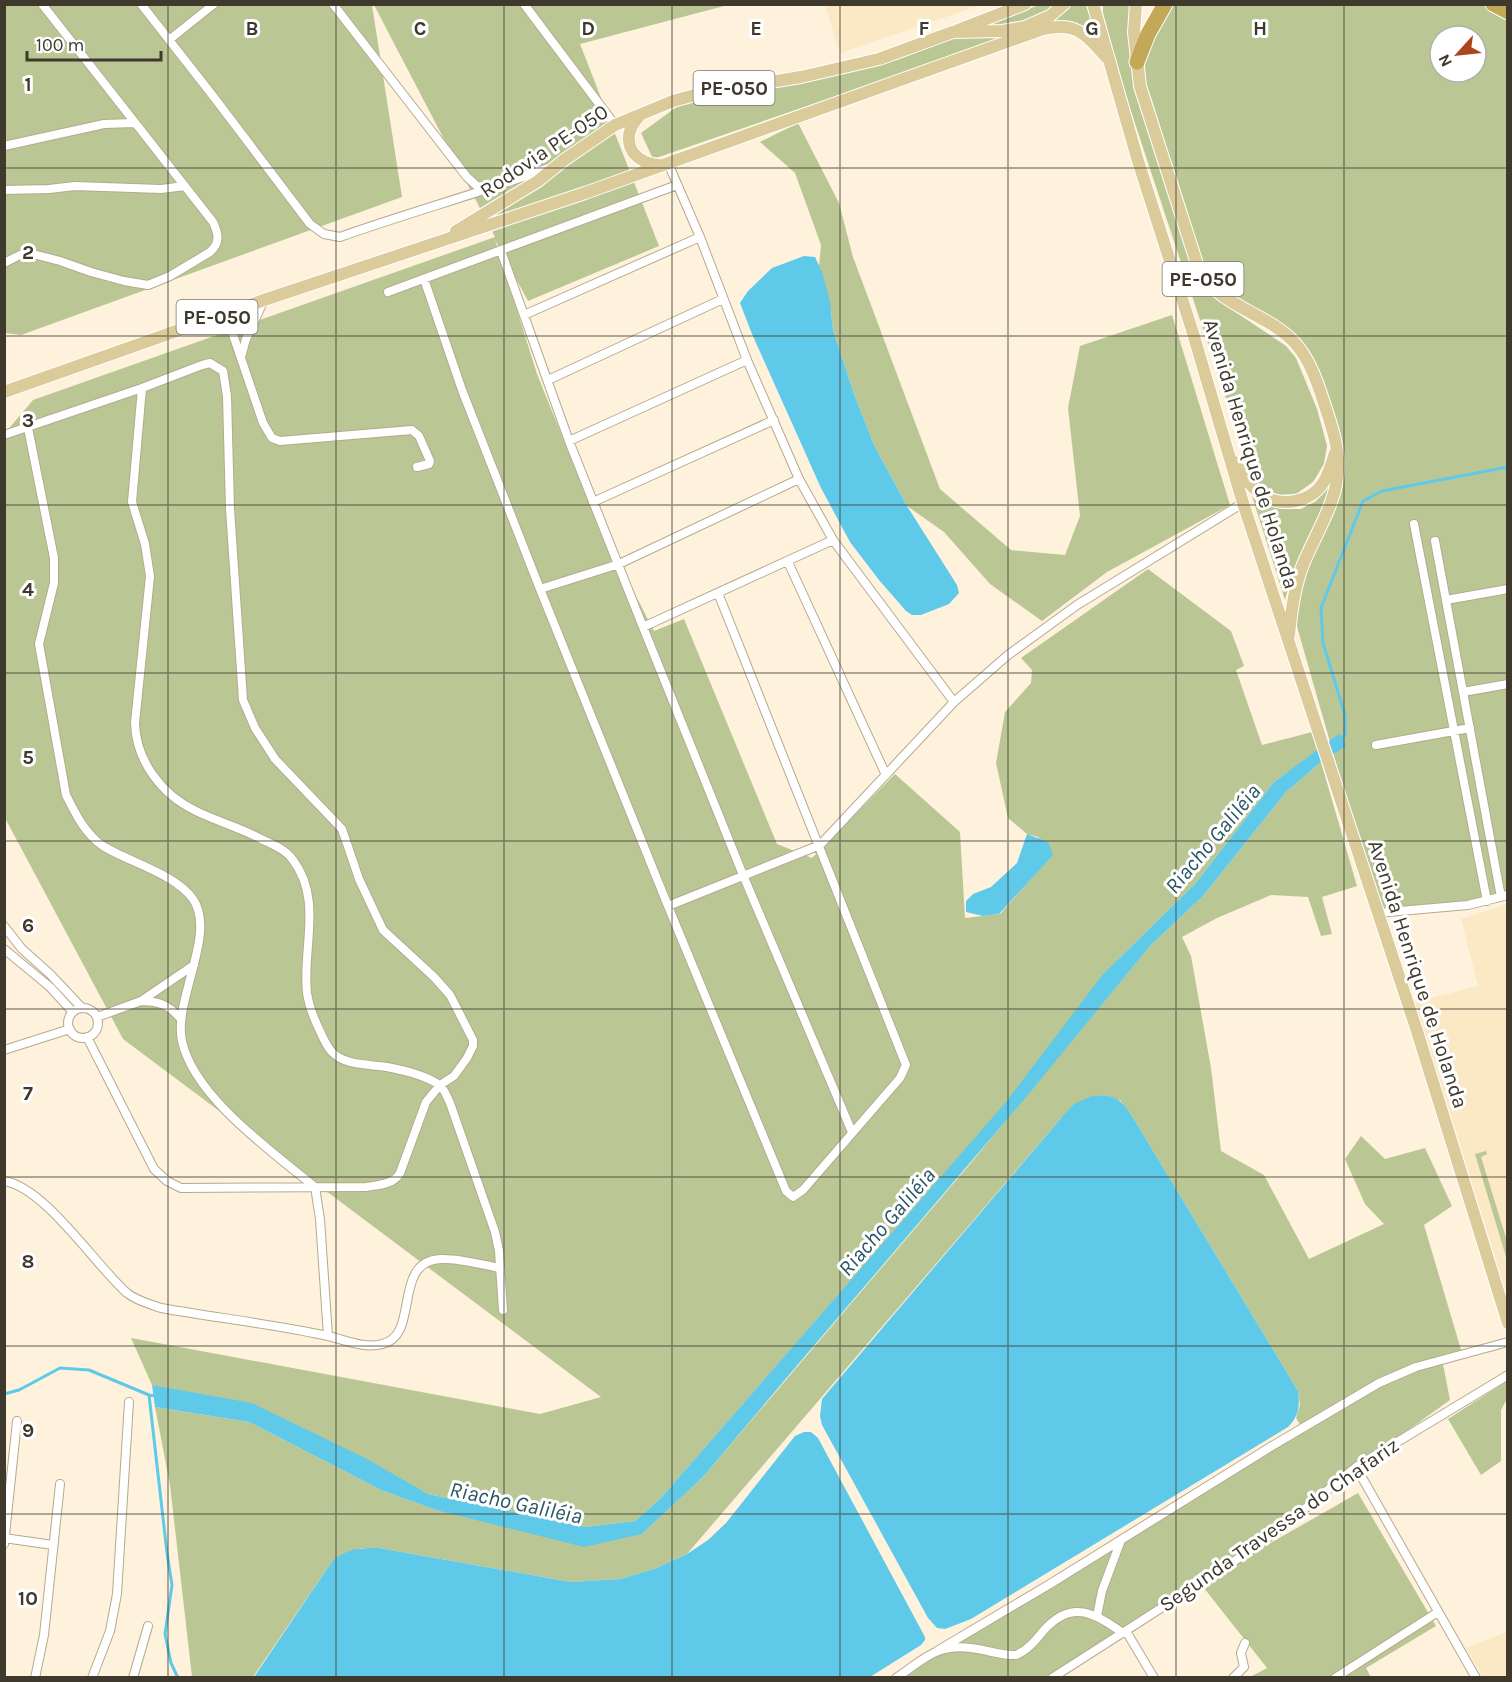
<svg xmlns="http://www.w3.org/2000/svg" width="1512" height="1682" viewBox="0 0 1512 1682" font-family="Karla,sans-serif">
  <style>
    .built { fill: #fbe8c5 }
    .green { fill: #bac795; fill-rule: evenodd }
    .water { fill: #5fc9e9 }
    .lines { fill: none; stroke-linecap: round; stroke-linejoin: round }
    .stream { stroke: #5fc9e9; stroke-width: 3 }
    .street-casing { stroke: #b7a98f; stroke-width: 10 }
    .primary-casing { stroke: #fff; stroke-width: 14 }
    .highway-casing { stroke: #fff; stroke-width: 17 }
    .street { stroke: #fff; stroke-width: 8 }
    .primary { stroke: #dbcb9b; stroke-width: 12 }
    .highway { stroke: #c3a858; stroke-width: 15 }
    .grid { fill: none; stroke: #3e382d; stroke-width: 1.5; stroke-opacity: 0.55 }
    .labels { text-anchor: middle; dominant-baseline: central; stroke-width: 6; stroke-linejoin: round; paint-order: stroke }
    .shield { fill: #fff; stroke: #78746c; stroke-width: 1.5 }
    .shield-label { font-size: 20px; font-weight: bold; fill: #3e382d }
    .street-label { font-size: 21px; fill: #3e382d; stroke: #fff }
    .water-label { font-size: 22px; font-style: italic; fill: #285664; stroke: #fff }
    .grid-label { font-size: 20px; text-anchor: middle; font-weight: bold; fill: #3e382d; stroke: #fff; stroke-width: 6; stroke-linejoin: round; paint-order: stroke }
  </style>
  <rect width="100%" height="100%" fill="#fef2dc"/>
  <path class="built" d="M825,5V4L981,5L840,53Z
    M1507,904V1311L1411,1003L1478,986L1461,919Z
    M1507,1632V1677H1483L1466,1648Z"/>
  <path class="green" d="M1488,4L1507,15V896L1481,904L1378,910L1292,609L1331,486L1290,581L1285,600L1252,496L1262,504L1282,509H1301L1316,501L1327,488L1335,439L1304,353L1208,285L1137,62L1169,5ZM1440,36H1476V72H1440Z
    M5,5H372L402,197L21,335L5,333Z
    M374,5H728L580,44L659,246L528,301L495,240L537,374L594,515L654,631L684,619L777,844L812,858L895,774L960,832L965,918L1000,914L1052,855L1038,837L1027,834L1008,818L996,763L1005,712L1031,683L1032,670L1021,658L1148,569L1231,631L1244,666L1236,670L1262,745L1312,732L1318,750L1274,782L1195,884L1103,974L1006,1110L916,1206L660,1499L635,1521L586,1527L428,1494L252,1404L152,1385L131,1338L540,1414L601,1397L123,1039L5,818V433L33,400L495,237Z
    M1039,5H1089L1099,43L1049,23L653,159L641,133L682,103L839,75L897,60Z
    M1103,5H1130V58L1140,105L1202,282L1219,301L1286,346L1296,358L1317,409L1327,446L1324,464L1313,482L1296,494L1277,495L1258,486L1251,474L1119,75L1103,13Z
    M798,123L839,203L853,257L940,489L1011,550L1065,555L1080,516L1068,408L1080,346L1172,315L1230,505L1107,572L1042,621L990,584L944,532L907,506L874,445L854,394L833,330L831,311L819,266L821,245L795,173L760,142Z
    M1321,762L1357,886L1322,897L1332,934L1321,936L1308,897L1271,895L1217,918L1182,937L1191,956L1211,1068L1221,1151L1264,1175L1309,1259L1384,1224L1365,1204L1345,1159L1361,1136L1385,1159L1425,1148L1452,1206L1424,1225L1462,1353L1442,1359L1450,1400L1343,1477L1213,1576L1358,1493L1436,1626L1366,1668L1371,1677H1250L1267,1668L1200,1583L1045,1677H893L1302,1428L1296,1418L1300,1405L1298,1391L1132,1116L1120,1100L1062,1117L687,1554L654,1569L620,1579L571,1582L379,1548H361L333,1560L253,1677H192L170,1485L155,1407L249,1422L381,1490L436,1510L642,1534L704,1476L970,1164L1150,946L1203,896L1286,792Z
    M1486,1151L1487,1154L1481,1157L1507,1241V1260L1475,1154Z
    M1507,1381V1399L1501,1410V1461L1481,1475L1448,1419Z"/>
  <path class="water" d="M804,256L815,257L822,272L830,301L833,330L854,394L874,445L907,506L957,585L959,593L949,604L921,615H912L906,611L879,580L850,542L821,488L752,334L740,303L748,291L772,268Z
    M1340,733L1346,746L1321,762L1286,792L1203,896L1150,946L1027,1096L789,1375L704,1476L642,1534L584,1547L436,1510L381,1490L249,1422L155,1407L152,1385L252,1403L367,1459L428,1494L586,1527L635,1521L660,1499L1006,1102L1103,974L1195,884L1274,782Z
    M1027,834L1048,842L1053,855L999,914L983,916L966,912V901L973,894L991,887L1017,863Z
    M1092,1096C1113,1095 1120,1097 1132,1116L1298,1391C1300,1407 1299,1416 1288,1427L971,1619L945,1629L937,1628L928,1618L822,1425L820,1416L822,1399L1062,1117L1074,1104Z
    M804,1432H811L818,1438L925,1637V1640L921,1645L870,1677H254L333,1560C350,1548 359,1548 379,1548L571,1582L620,1579L654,1569L687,1554L708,1540L726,1523L795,1436Z"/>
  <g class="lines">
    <path class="stream" d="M1340,741L1345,735V715L1323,643L1321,608L1363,501L1382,491L1508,467
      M4,1394L19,1390L60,1368L89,1370L149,1395L155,1396
      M149,1395L167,1553L172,1585L165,1634L171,1663L178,1678"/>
    <defs>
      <path id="street" d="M141,4L213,96L310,224L324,234L340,237C410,212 481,193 551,167
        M333,4L467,177L477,186L491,187
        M524,4L615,125
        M169,40L214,4
        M4,146L104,124L134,123
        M668,163L700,237L747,360L799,479L833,540L954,702
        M4,190L49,189L75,186L161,189L185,186
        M501,251L569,441L643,627L743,875L852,1132
        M4,263L20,255L33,254L60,261L91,272L124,281L148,285L170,276L210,252C220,243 219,235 213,222L42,4
        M424,279L462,390L540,589L668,906L786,1191L793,1197L803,1190L900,1078L906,1065L718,593
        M388,292L677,185
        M226,314L263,423L272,438L280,441L412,430L419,436L430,461L429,464L417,467
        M524,315L700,237
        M241,357L246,339L264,300
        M548,380L723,299
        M142,388L132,502L145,544L150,576L135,723C136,761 162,795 196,811C218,822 242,828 263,840C274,845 286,850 293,860C323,900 302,948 307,993C309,1006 314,1019 320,1031C323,1038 326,1045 331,1051C344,1066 369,1064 387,1067C403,1070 424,1075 438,1084C444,1087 447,1097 450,1103L495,1232L499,1251L503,1310
        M28,428L54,558V583L39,644L66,795C75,813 85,834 103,846C129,862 175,874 193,899C217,934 173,1000 182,1041C194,1097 273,1152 315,1187L320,1219L328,1336
        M4,435L142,388L202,365L210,363L223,371L227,396L230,509L243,700L255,728L275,759L342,829L359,879L383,930L434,977L450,995L473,1040V1046L467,1058L454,1076L440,1085L426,1102L400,1173C393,1185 378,1185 366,1187L181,1188L167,1181L154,1169L87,1037
        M569,441L747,360
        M593,502L774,420
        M1414,524L1487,901
        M1435,541L1501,897
        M788,562L886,775
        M540,589L619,564L799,479
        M1446,600L1508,589
        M643,627L833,540
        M1463,692L1508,684
        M1376,745L1470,728
        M668,906L820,845L954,702L1008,655L1077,605L1243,503
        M1377,913L1468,905L1508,895
        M4,926L22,949L50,974L82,1008
        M4,949L50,987L73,1012
        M141,1001C158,1001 169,1005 180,1018
        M68 1023a15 15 0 1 1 30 0a15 15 0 1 1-30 0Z
        M97,1017L141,1001L194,965
        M4,1050L70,1029
        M4,1181C45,1187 96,1266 127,1293C137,1301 150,1304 161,1308C217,1318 273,1324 328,1336C346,1340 364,1349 382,1344C421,1336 391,1261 441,1259C459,1258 483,1265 500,1268
        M1356,1467L1476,1678
        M4,1538L53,1545
        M4,1544L17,1421
        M1097,1616L1102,1591L1121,1540
        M1126,1631L1154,1678
        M937,1651L1050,1584L1272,1446L1379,1383L1416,1367L1508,1342
        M35,1678L44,1635L60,1484
        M92,1678L110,1631L117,1594L129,1402
        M133,1678L148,1626
        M896,1678C927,1657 938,1642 978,1649C990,1651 1003,1656 1016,1655C1028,1650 1036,1640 1044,1630C1072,1599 1094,1613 1123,1633
        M1052,1678L1233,1562L1276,1532L1356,1467L1508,1375
        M1233,1678L1244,1667L1241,1653L1245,1643
        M1335,1678L1438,1612"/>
      <path id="primary" d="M1093,4L1138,161L1192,330L1243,503L1416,1028L1508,1323
        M1136,4L1134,32L1140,86L1198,267C1216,306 1266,312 1294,342C1309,358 1317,381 1324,403C1331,424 1339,447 1338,469C1337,503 1314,536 1302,567C1294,589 1291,612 1289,635
        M958,30L1025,4
        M640,115C619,137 629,162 659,165
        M456,231L538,181L564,160L615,125L673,101L702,93L801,77L879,59L953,32L1002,31L1025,27L1050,16L1064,4
        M4,392L264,300L585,193L1040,30C1074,21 1084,32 1106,57
        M1235,462C1242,473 1250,487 1261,494C1280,508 1310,503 1323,483C1329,474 1332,463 1335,453"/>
      <path id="highway" d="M1493,4L1508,12
        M1137,62L1148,34L1165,4"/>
    </defs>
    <use href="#street" class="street-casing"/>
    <use href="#primary" class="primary-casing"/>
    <use href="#highway" class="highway-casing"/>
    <use href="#street" class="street"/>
    <use href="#primary" class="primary"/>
    <use href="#highway" class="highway"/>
  </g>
  <path class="grid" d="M168,4V1678M336,4V1678M504,4V1678M672,4V1678M840,4V1678M1008,4V1678M1176,4V1678M1344,4V1678M4,168H1508M4,336H1508M4,505H1508M4,673H1508M4,841H1508M4,1009H1508M4,1177H1508M4,1346H1508M4,1514H1508"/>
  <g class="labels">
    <g class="shield">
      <rect x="693.5" y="71" width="81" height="34" rx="4.5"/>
      <rect x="1162.5" y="262" width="81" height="34" rx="4.5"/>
      <rect x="176.5" y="300" width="81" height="34" rx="4.5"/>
    </g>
    <g class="shield-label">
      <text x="734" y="88">PE-050</text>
      <text x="1203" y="279">PE-050</text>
      <text x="217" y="317">PE-050</text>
    </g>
    <g class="street-label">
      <text transform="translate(544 151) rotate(-34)">Rodovia PE-050</text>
      <text transform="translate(1251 454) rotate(73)">Avenida Henrique de Holanda</text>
      <text transform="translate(1418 974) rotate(72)">Avenida Henrique de Holanda</text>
      <text transform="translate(1279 1525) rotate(-35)">Segunda Travessa do Chafariz</text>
    </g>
    <g class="water-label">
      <text transform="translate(1213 839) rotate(-50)">Riacho Galiléia</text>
      <text transform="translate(887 1222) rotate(-49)">Riacho Galiléia</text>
      <text transform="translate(516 1503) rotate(12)">Riacho Galiléia</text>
    </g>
  </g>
  <g class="grid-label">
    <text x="252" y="35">B</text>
    <text x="420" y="35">C</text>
    <text x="588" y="35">D</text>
    <text x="756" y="35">E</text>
    <text x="924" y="35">F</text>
    <text x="1092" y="35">G</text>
    <text x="1260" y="35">H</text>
    <text x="28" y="91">1</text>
    <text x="28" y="259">2</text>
    <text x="28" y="427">3</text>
    <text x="28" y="596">4</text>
    <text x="28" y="764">5</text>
    <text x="28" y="932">6</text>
    <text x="28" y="1100">7</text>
    <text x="28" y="1268">8</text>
    <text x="28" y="1437">9</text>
    <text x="28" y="1605">10</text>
  </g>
  <rect width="1512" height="1682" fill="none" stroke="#3e382d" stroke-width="12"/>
  <g transform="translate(1458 54) rotate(243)"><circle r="28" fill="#ffffff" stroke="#b2afab" stroke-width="1.5"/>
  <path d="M0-4.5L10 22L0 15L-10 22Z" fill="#ab451c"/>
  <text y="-9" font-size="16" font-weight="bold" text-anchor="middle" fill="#3e382d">N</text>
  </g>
  <path d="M27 51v9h134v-9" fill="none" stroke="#3e382d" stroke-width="3"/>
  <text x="36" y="51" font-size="18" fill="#3e382d" stroke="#ffffff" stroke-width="4.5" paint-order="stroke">100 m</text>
</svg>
